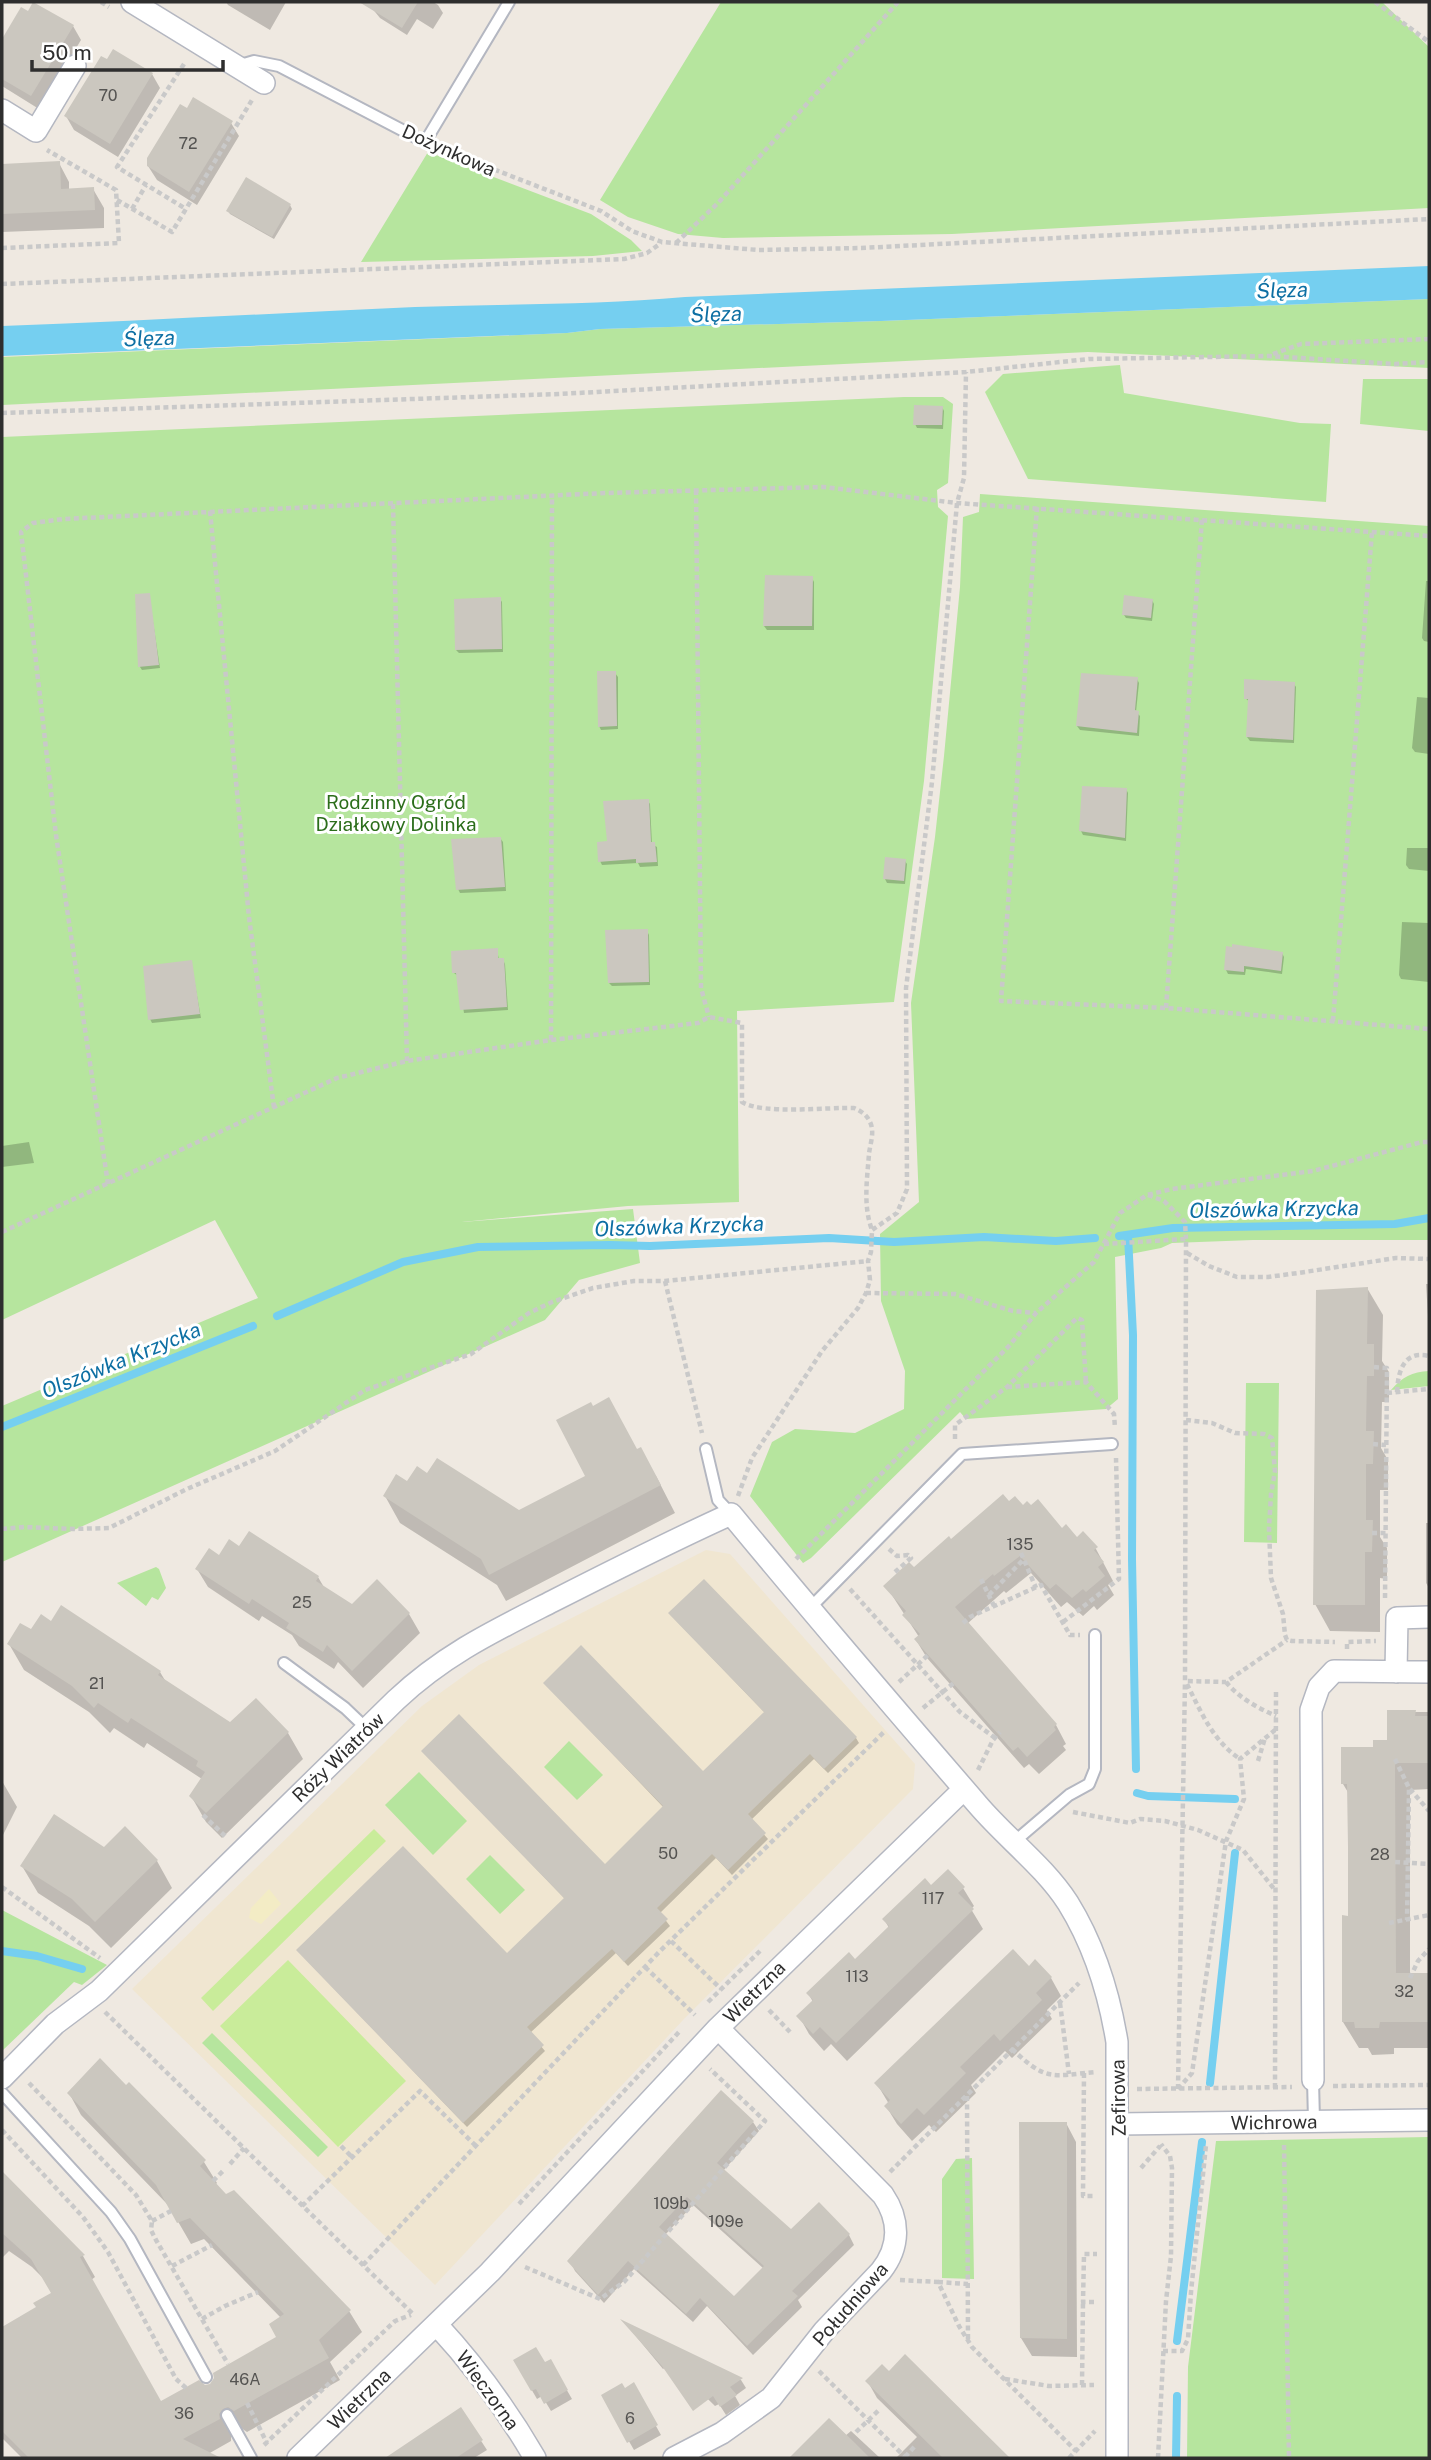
<svg xmlns="http://www.w3.org/2000/svg" width="1431" height="2460" viewBox="0 0 1431 2460" font-family="'Public Sans',sans-serif">
  <style>
    .education { fill: #f0e6d1 }
    .green { fill: #b6e59e }
    .sand { fill: #f3ecc5 }
    .pitch { fill: #c9ec9a }
    .water { fill: #75cff0 }
    .shadow { fill: #0003; fill-rule: evenodd }
    .lines { fill: none; stroke-linecap: round; stroke-linejoin: round }
    .stream { stroke: #75cff0; stroke-width: 8 }
    .building { fill: #cbc7bf; fill-rule: evenodd }
    .service-casing { stroke: #b4b7c1; stroke-width: 14 }
    .minor-casing { stroke: #b4b7c1; stroke-width: 24 }
    .path { stroke: #c9c9c9; stroke-width: 4.5; stroke-dasharray: 5 3.5; stroke-linecap: butt }
    .service { stroke: #fff; stroke-width: 10 }
    .minor { stroke: #fff; stroke-width: 21 }
    .labels { text-anchor: middle; dominant-baseline: central; stroke-width: 6; stroke-linejoin: round; paint-order: stroke }
    .number-label { font-size: 16px; fill: #555452 }
    .street-label { font-size: 19px; fill: #2e2e2e; stroke: #fff }
    .park-label { font-size: 19px; fill: #2c6e1b; stroke: #fff }
    .water-label { font-size: 21px; font-style: italic; fill: #0d6fa3; stroke: #fff }
  </style>
  <rect width="100%" height="100%" fill="#efe9e1"/>
  <path class="education" d="M706,1550L730,1554L915,1764L913,1789L684,2019L435,2285L132,1989L422,1706L479,1665Z"/>
  <path class="green" d="M721,2H1382L1429,47V208L952,234L723,238L678,234L628,217L600,200Z
    M428,152L591,214L631,240L642,251L593,256L361,262Z
    M1429,299V368L1088,352L2,405V357L567,333L600,329L881,321Z
    M1120,365L1124,393L1300,423L1331,424L1326,502L1028,479L985,392L1003,374Z
    M1363,379H1429V431L1360,424Z
    M904,397H943L953,404L948,483L937,490L938,507L948,516L924,781L894,1002L737,1011L739,1202L628,1206L462,1222L633,1209L640,1263L579,1280L545,1320L2,1562V1406L258,1298L215,1220L2,1320V437Z
    M980,494L1429,526V1240H1253L1172,1243L1161,1248L1115,1257L1118,1399L1106,1409L966,1419L960,1412L811,1558L803,1563L750,1496L772,1442L795,1429L855,1433L904,1409L905,1371L881,1301L880,1234L919,1202L911,1003L935,837L944,756L960,587L963,517L979,512Z
    M1429,1371V1386L1391,1390C1402,1377 1412,1372 1429,1371Z
    M1246,1383H1279L1277,1543L1244,1542Z
    M156,1567L159,1569L166,1588L158,1600L152,1597L146,1606L117,1583Z
    M569,1741L603,1775L577,1800L544,1767Z
    M419,1772L467,1821L433,1855L385,1805Z
    M490,1855L525,1890L500,1914L466,1879Z
    M2,1910L107,1965L82,1985L74,1982L2,2051Z
    M212,2033L328,2147L318,2157L202,2043Z
    M1429,2137V2458H1187L1188,2367L1216,2141Z
    M972,2158L974,2279L942,2278V2179L956,2159Z"/>
  <path class="sand" d="M269,1889L281,1904L261,1924L249,1918L251,1908Z"/>
  <path class="pitch" d="M374,1829L386,1841L213,2011L201,1998Z
    M288,1960L406,2081L338,2147L220,2026Z"/>
  <path class="water" d="M1429,266V299L881,321L600,329L567,333L2,356V326C140,321 277,313 415,307C505,304 595,305 685,297Z"/>
  <path class="shadow" d="M226,2H286L270,30L228,5Z
    M367,2H433L438,5L443,13L433,29L417,19L407,35L380,18Z
    M22,10L73,26L81,40L39,109L2,86V43Z
    M152,74L160,88L118,157L74,130L66,116Z
    M231,123L239,136L197,205L157,180L148,166Z
    M59,163L69,182V190L93,189L104,208V228L2,232V165Z
    M290,205L292,209L274,239L230,214L228,211Z
    M942,407L944,411L943,429L917,428L915,424Z
    M812,578L814,582V630H767L764,626Z
    M1426,581H1429V642L1424,641L1422,638Z
    M149,595L160,668L142,670L140,667Z
    M500,599L502,602L503,652L459,653L456,650Z
    M1152,600L1154,604L1152,621L1126,618L1124,615Z
    M615,673L618,677V729L601,730L599,726Z
    M1137,679L1139,683L1136,712L1140,716L1139,736L1080,730L1077,726Z
    M1294,684L1296,687L1294,743L1250,741L1247,737L1250,702L1245,698Z
    M1417,697L1429,698V754L1415,752L1412,748Z
    M1126,789L1128,793L1126,841L1083,835L1081,831Z
    M648,801L650,804L652,844L657,847L658,866L640,867L638,863L602,865L600,861L609,843Z
    M500,838L503,842L506,891L460,893L458,889Z
    M1407,848H1429V871L1409,869L1406,865Z
    M905,861L907,864L905,884L887,883L885,879Z
    M1402,922L1429,923V982L1401,979L1399,975Z
    M647,931L649,935L650,985L612,986L609,983Z
    M497,950L499,960H503L505,964L508,1010L464,1013L458,976L454,973Z
    M1282,953L1284,957L1282,974L1246,969L1245,975L1228,974L1226,970Z
    M191,962L201,1018L152,1023L150,1019Z
    M29,1142L34,1163L2,1167V1146Z
    M1426,1284H1429V1332Z
    M1367,1288L1383,1315L1382,1361L1389,1372V1402H1382L1381,1448L1388,1460V1490H1380V1537L1387,1548V1579L1380,1578V1632L1330,1631L1315,1604Z
    M637,1451L656,1476L675,1513L506,1601L497,1585L400,1523L385,1496L407,1484L519,1512Z
    M1009,1504L1022,1507L1077,1539L1083,1533L1096,1549L1113,1581L1108,1585L1114,1595L1097,1610L1094,1606L1083,1616L1067,1602L1061,1607L1031,1573L1006,1593L1004,1591L967,1624L1056,1725L1066,1744L1063,1746L1066,1750L1039,1774L1029,1764L1024,1768L927,1658L916,1640L919,1637L886,1586L914,1570L951,1541Z
    M1426,1523H1429V1588L1426,1583Z
    M240,1549L318,1577L325,1589L352,1606L377,1582L409,1614L420,1633L363,1688L338,1662L334,1669L299,1646L292,1635L262,1616L259,1621L208,1587L197,1569Z
    M670,1614L856,1738L859,1743L828,1773L814,1759L751,1820L768,1839L732,1875L716,1858L660,1913L670,1926L628,1966L616,1953L530,2033L545,2051L467,2127L298,1951L507,1956L565,1899L423,1751L605,1866L664,1808L545,1683L703,1773L765,1713Z
    M31,1632L160,1672L166,1682L231,1725L288,1733L303,1759L222,1838L206,1822L191,1796L202,1779L147,1743L144,1748L114,1728L110,1733L89,1712L24,1670L9,1644Z
    M1388,1712H1429V1789L1410,1790V1975H1429V2048H1394V2054L1372,2055L1368,2048H1359L1343,2022L1349,1917V1794L1343,1784L1375,1749L1388,1742Z
    M2,1781L17,1807L2,1837Z
    M125,1829L157,1861L172,1888L111,1948L89,1926L38,1893L22,1866L104,1849Z
    M931,1887L963,1888L974,1906L971,1909L983,1929L847,2061L831,2044L824,2051L809,2034L799,2016L813,2002L808,1993L855,1961L889,1928L884,1919Z
    M1029,1968L1051,1978L1061,1996L1047,2010L1052,2019L1012,2058L1005,2051L971,2085L976,2093L936,2132L929,2125L912,2141L897,2124L886,2106L889,2104L877,2084Z
    M69,2093L204,2162L217,2183L215,2185L349,2311L362,2332L330,2362L340,2380L247,2432L241,2428L235,2430L231,2437V2441L208,2454L217,2458H22L2,2438V2329L38,2308L53,2294L46,2281L32,2267L9,2251L2,2258V2173L83,2256L95,2277L91,2280L160,2403L211,2385L278,2337L281,2318L204,2239L191,2244L169,2206L81,2115Z
    M753,2122L759,2131L723,2171L791,2231L819,2204L849,2235L854,2245L798,2300L802,2307L753,2355L707,2306L693,2322L634,2269L604,2303L575,2271L570,2261ZM693,2205L764,2269L734,2298L665,2235Z
    M1066,2123L1076,2142L1077,2357L1032,2356L1021,2338Z
    M625,2323L741,2380L746,2388L735,2396L740,2405L726,2415L719,2404L715,2406L671,2363L663,2369Z
    M515,2361L544,2365L550,2361L572,2399L551,2411L542,2396L537,2399Z
    M868,2382L1005,2456L1007,2458H896L917,2437L877,2398Z
    M633,2385L661,2435L634,2450L603,2396L624,2390Z
    M461,2410L487,2450L474,2458H411L404,2447Z
    M829,2420L845,2436L851,2431L880,2458H792Z"/>
  <g class="lines">
    <path class="stream" d="M1119,1236L1173,1228L1395,1224L1429,1218
      M1128,1236L1133,1335L1132,1559L1136,1769
      M277,1316L403,1262L478,1247L610,1245L650,1246L829,1238L894,1242L984,1237L1056,1241L1095,1238
      M2,1427L253,1326
      M1137,1793L1148,1796L1235,1799
      M2,1951L37,1956L82,1969
      M1210,2083L1235,1853
      M1177,2341L1202,2142
      M1176,2458L1177,2396"/>
  </g>
  <path class="building" d="M33,2L74,25L31,96L2,79V39L21,7L28,11Z
    M359,2H418L402,28Z
    M113,49L153,73L110,144L64,116L101,56L107,59Z
    M193,97L233,121L189,192L147,166V158L180,104L187,108Z
    M60,161L61,189L94,187L95,210L2,214V164Z
    M246,177L291,204L272,237L226,211Z
    M914,405L943,406L942,425H913Z
    M765,575L813,576L812,626H763Z
    M150,593L159,665L138,667L135,594Z
    M1124,595L1153,599L1151,618L1122,615Z
    M501,597L502,649L455,650L454,599Z
    M597,671H616L617,726L598,727Z
    M1081,673L1138,677L1135,710L1139,711L1137,733L1076,726Z
    M1244,679L1295,682L1293,740L1246,737L1248,699H1244Z
    M1082,786L1127,788L1125,838L1079,831Z
    M649,799L651,842H655L657,862L636,863V859L598,862L597,842L607,841L603,801Z
    M501,837L505,887L456,890L451,839Z
    M885,857L906,859L904,881L883,879Z
    M648,929L649,982L608,983L605,930Z
    M1232,944L1283,952L1281,971L1244,966V972L1224,970L1226,946L1232,947Z
    M498,948V958H504L507,1007L460,1010L456,973H452L451,951Z
    M192,960L200,1014L148,1020L143,966Z
    M1368,1287L1367,1344H1374V1376H1367L1366,1431H1374L1373,1464H1366V1520H1373L1372,1552H1365V1605H1313L1316,1290Z
    M609,1397L637,1449L641,1447L661,1485L489,1575L481,1559L383,1496L396,1474L407,1481L417,1466L427,1473L437,1458L519,1510L585,1476L556,1420L591,1402L593,1406Z
    M1003,1494L1009,1501L1015,1496L1023,1505L1027,1501L1031,1505L1038,1499L1062,1528L1066,1524L1077,1537L1083,1531L1098,1547L1094,1550L1104,1562L1098,1567L1105,1576L1086,1592L1083,1589L1072,1598L1056,1584L1050,1589L1020,1556L994,1576L993,1574L955,1607L1057,1724L1054,1727L1056,1730L1027,1757L1018,1747L1013,1751L914,1639L920,1634L902,1615L906,1611L883,1586L909,1562L914,1567L949,1536L951,1539Z
    M249,1531L319,1576L316,1581L352,1604L377,1579L410,1613L352,1671L327,1645L323,1652L286,1628L289,1623L252,1599L249,1604L195,1569L209,1548L219,1555L229,1539L239,1546Z
    M704,1579L857,1737L824,1769L810,1754L748,1814L766,1833L728,1870L712,1854L657,1908L668,1919L624,1962L612,1949L527,2027L544,2045L463,2123L296,1950L403,1846L507,1953L564,1898L421,1751L459,1714L605,1864L663,1806L543,1683L581,1645L703,1771L764,1712L668,1613Z
    M61,1605L161,1671L158,1675L230,1722L256,1698L289,1732L206,1813L189,1796L205,1772L196,1766L198,1761L131,1718L128,1723L98,1703L94,1708L72,1686L7,1644L20,1623L31,1629L41,1614L51,1621Z
    M1387,1710H1416L1415,1716H1429V1763H1395L1396,1973H1429V2022H1380L1379,2028H1355L1354,2022H1342V1915L1348,1916V1847L1347,1784H1341V1747H1373V1740H1387Z
    M54,1814L104,1847L125,1826L158,1860L95,1922L72,1899L20,1866Z
    M948,1869L965,1887L958,1893L974,1909L836,2043L820,2027L813,2034L796,2016L813,2000L806,1993L849,1952L855,1959L889,1926L882,1919L925,1878L931,1885Z
    M1013,1949L1029,1966L1035,1959L1052,1977L1036,1993L1042,2000L1000,2041L994,2034L960,2067L966,2073L924,2115L917,2108L901,2124L884,2106L890,2100L874,2083Z
    M100,2058L126,2085L129,2082L206,2160L200,2166L226,2194L234,2190L351,2310L319,2340L329,2358L234,2411L228,2407L223,2409L219,2414L220,2419L183,2439L221,2458H29L2,2431V2327L36,2307L33,2303L51,2293L31,2259L2,2233V2171L85,2255L80,2257L161,2401L199,2380L205,2385L210,2384L214,2378L213,2373L276,2337L269,2324L284,2314L190,2218L177,2223L156,2185L67,2093Z
    M721,2090L754,2121L717,2163L791,2229L819,2202L850,2234L792,2291L798,2296L747,2346L700,2298L686,2314L628,2261L598,2295L567,2261ZM687,2197L764,2266L734,2296L659,2227Z
    M1019,2122H1067V2339L1020,2338Z
    M620,2319L743,2378L730,2387L737,2395L720,2407L713,2396L693,2411L662,2366Z
    M536,2347L545,2362L551,2359L568,2390L544,2404L536,2389L531,2391L513,2360Z
    M905,2354L1010,2458H943L865,2381L882,2364L889,2371Z
    M634,2382L658,2425L627,2443L601,2395L622,2383L625,2388Z
    M461,2407L483,2440L456,2458H385Z
    M829,2418L855,2443L870,2458H789Z"/>
  <g class="lines">
    <defs>
      <path id="service" d="M237,66L254,61L279,66L425,142L509,2
        M706,1449L718,1500L731,1514
        M810,1608L962,1454L1112,1444
        M284,1663L345,1708L367,1729
        M1014,1842L1069,1795L1089,1784L1095,1769V1635
        M1313,2080L1314,2121
        M2,2093L111,2212L130,2239L206,2377
        M227,2415L251,2458"/>
      <path id="minor" d="M132,2L264,83
        M2,110L36,131L75,66
        M1396,1672L1397,1618L1429,1617
        M2,2078L55,2024L99,1991L396,1700C445,1654 494,1631 553,1601C612,1571 671,1541 731,1514C812,1612 895,1709 978,1805C1007,1839 1044,1866 1068,1903C1094,1945 1109,1993 1117,2042V2458
        M1313,2080L1311,1710L1319,1687L1334,1671L1429,1672
        M1118,2124L1429,2120
        M437,2325C475,2366 507,2410 535,2458
        M298,2458L490,2272L718,2028L964,1789
        M674,2458L722,2433L771,2398L824,2331L881,2271C900,2247 900,2220 883,2195L718,2028"/>
    </defs>
    <use href="#service" class="service-casing"/>
    <use href="#minor" class="minor-casing"/>
    <path class="path" d="M101,2L109,7
      M1375,2L1429,42
      M184,64L117,167L186,209
      M439,148L601,211L632,231L662,242L758,250L861,248L1429,219
      M117,200L172,232L252,100
      M132,209L146,185
      M676,243L718,203L898,2
      M2,248L119,243L116,190L47,150
      M2,284L624,259L647,253L661,243
      M1273,354L1301,344L1429,339
      M2,413L559,394L966,372L1089,359L1269,356L1395,364L1429,362
      M696,490L701,988L709,1017
      M393,504L407,1061
      M1037,507L1001,1001L1166,1008L1429,1029
      M210,511L249,917L274,1108
      M1166,1008L1202,519
      M1333,1021L1372,532
      M551,1040L552,496
      M108,1184L56,835L21,532L33,523L63,519L605,493L824,487L957,503L1429,536
      M1148,1195L1164,1201L1185,1222L1186,1239
      M2,1232L337,1078L407,1061L551,1040L698,1023L709,1017L742,1023V1102C763,1115 828,1107 854,1108C861,1111 867,1115 870,1122C875,1132 870,1144 869,1154C867,1180 863,1206 872,1230
      M1104,1244L1186,1239L1185,1681L1226,1682L1287,1640
      M1187,1253L1209,1266L1237,1277H1268L1298,1273L1396,1258L1429,1259
      M665,1281L702,1433
      M866,1293L955,1294L1013,1311L1035,1313
      M1374,1367L1387,1368L1385,1600
      M1007,1387L1086,1382L1114,1414L1115,1428
      M1397,1392C1398,1371 1404,1350 1429,1356
      M1387,1393L1429,1389
      M1186,1420L1212,1423L1235,1433L1264,1434L1272,1438L1275,1471L1271,1494L1269,1528L1271,1578L1283,1614L1285,1635L1287,1640L1292,1641L1335,1642
      M955,1439V1425L1007,1387L1077,1318L1082,1320L1086,1382
      M1373,1444L1386,1445
      M738,1496L752,1458L822,1351L858,1308L866,1293L870,1280L868,1261L871,1252L872,1230L897,1213L907,1189L906,988L932,782L957,503L964,478L966,372
      M2,1529L24,1527L73,1529L109,1528L187,1489L275,1451L365,1390L471,1354L529,1313L552,1302L593,1288L634,1281H665L868,1261
      M1372,1533H1386
      M889,1549L897,1556L908,1555L911,1558L895,1572
      M1021,1553L1036,1588
      M796,1559L1009,1346L1036,1313L1094,1262L1120,1213L1147,1195L1172,1189L1313,1171L1422,1142H1429
      M981,1579L994,1606
      M850,1589L960,1712L995,1738
      M989,1595L1024,1559
      M1063,1622L1119,1579L1116,1458
      M963,1623L970,1617L1041,1585L1070,1635H1080
      M1347,1649V1642L1376,1641
      M899,1682L928,1655
      M1226,1682C1239,1698 1258,1708 1276,1716
      M1187,1684C1201,1712 1213,1741 1240,1759
      M923,1708L955,1682
      M1395,1759L1409,1788L1407,1920
      M1258,1761L1265,1738
      M978,1770L993,1740L1000,1732
      M1410,1789L1429,1811
      M1073,1812L1130,1823L1140,1819L1165,1821L1198,1830L1243,1850L1275,1890
      M203,1815L225,1836
      M1395,1862L1429,1864
      M2,1887L100,1958
      M1389,1923L1429,1915
      M671,1941L721,1989
      M645,1967L695,2015
      M1410,1978L1418,1961L1429,1949
      M708,2002L760,1951
      M1060,2003L1069,2074
      M769,2010L790,2032
      M105,2012L414,2315
      M1012,2049C1047,2082 1051,2076 1096,2072
      M1084,2073L1083,2196H1095
      M29,2083L136,2195L152,2221L151,2230L156,2240L228,2364
      M1333,2086L1429,2085
      M1275,2088L1276,1690
      M1137,2089L1292,2087
      M1178,2089L1185,1681
      M1178,2089L1192,2073L1226,1841L1244,1799L1240,1759L1275,1730
      M967,2096L968,2339
      M2,2130L83,2217L108,2252L176,2379L186,2388
      M1284,2145L1289,2458
      M341,2146L352,2157
      M230,2164L244,2148
      M1141,2168L1160,2146
      M890,2172L1079,1983
      M213,2181L223,2171
      M519,2204L680,2031
      M302,2206L420,2091L476,2146
      M152,2221L171,2211
      M363,2265L660,1951L885,1731
      M172,2266L212,2245
      M525,2267L600,2299L624,2282L765,2121L710,2069
      M900,2280L938,2282L959,2326L972,2347L1076,2451
      M938,2282L968,2284
      M1094,2302H1083L1084,2254H1097
      M202,2319L225,2306L258,2292
      M1163,2351H1182L1188,2339L1191,2292L1206,2145
      M819,2371L906,2458
      M1005,2379L1049,2386L1094,2385
      M1082,2385L1083,2302
      M247,2403L267,2443
      M856,2432L880,2409
      M264,2445L395,2321L411,2315
      M905,2457L916,2445
      M1069,2458L1095,2431
      M1158,2458L1166,2301L1171,2256L1172,2168L1170,2156L1161,2144"/>
    <use href="#service" class="service"/>
    <use href="#minor" class="minor"/>
  </g>
  <g class="labels">
    <g class="number-label">
      <text x="108" y="95">70</text>
      <text x="188" y="143">72</text>
      <text x="1020" y="1544">135</text>
      <text x="302" y="1602">25</text>
      <text x="97" y="1683">21</text>
      <text x="668" y="1853">50</text>
      <text x="1380" y="1854">28</text>
      <text x="933" y="1898">117</text>
      <text x="857" y="1976">113</text>
      <text x="1404" y="1991">32</text>
      <text x="671" y="2203">109b</text>
      <text x="726" y="2221">109e</text>
      <text x="245" y="2379">46A</text>
      <text x="184" y="2413">36</text>
      <text x="630" y="2418">6</text>
    </g>
    <g class="street-label">
      <text transform="translate(449 150) rotate(24)">Dożynkowa</text>
      <text transform="translate(338 1757) rotate(-44)">Róży Wiatrów</text>
      <text transform="translate(754 1992) rotate(-45)">Wietrzna</text>
      <text transform="translate(1118 2098) rotate(-91)">Zefirowa</text>
      <text transform="translate(1274 2122) rotate(-1)">Wichrowa</text>
      <text transform="translate(850 2304) rotate(-49)">Południowa</text>
      <text transform="translate(488 2390) rotate(54)">Wieczorna</text>
      <text transform="translate(359 2399) rotate(-44)">Wietrzna</text>
    </g>
    <g class="park-label">
      <text x="396" y="802">Rodzinny Ogród<tspan x="396" dy="22">Działkowy Dolinka</tspan></text>
    </g>
    <g class="water-label">
      <text transform="translate(1282 290) rotate(-2)">Ślęza</text>
      <text transform="translate(716 314) rotate(-2)">Ślęza</text>
      <text transform="translate(149 338) rotate(-2)">Ślęza</text>
      <text transform="translate(1274 1209) rotate(-1)">Olszówka Krzycka</text>
      <text transform="translate(679 1226) rotate(-2)">Olszówka Krzycka</text>
      <text transform="translate(121 1360) rotate(-22)">Olszówka Krzycka</text>
    </g>
  </g>
  <rect width="1431" height="2460" fill="none" stroke="#2e2e2e" stroke-width="7"/>
  <path d="M32 60v10h191v-10" fill="none" stroke="#2e2e2e" stroke-width="3.5"/>
  <text x="42" y="60" font-size="21" fill="#2e2e2e" stroke="#ffffff" stroke-width="5" paint-order="stroke">50 m</text>
</svg>
